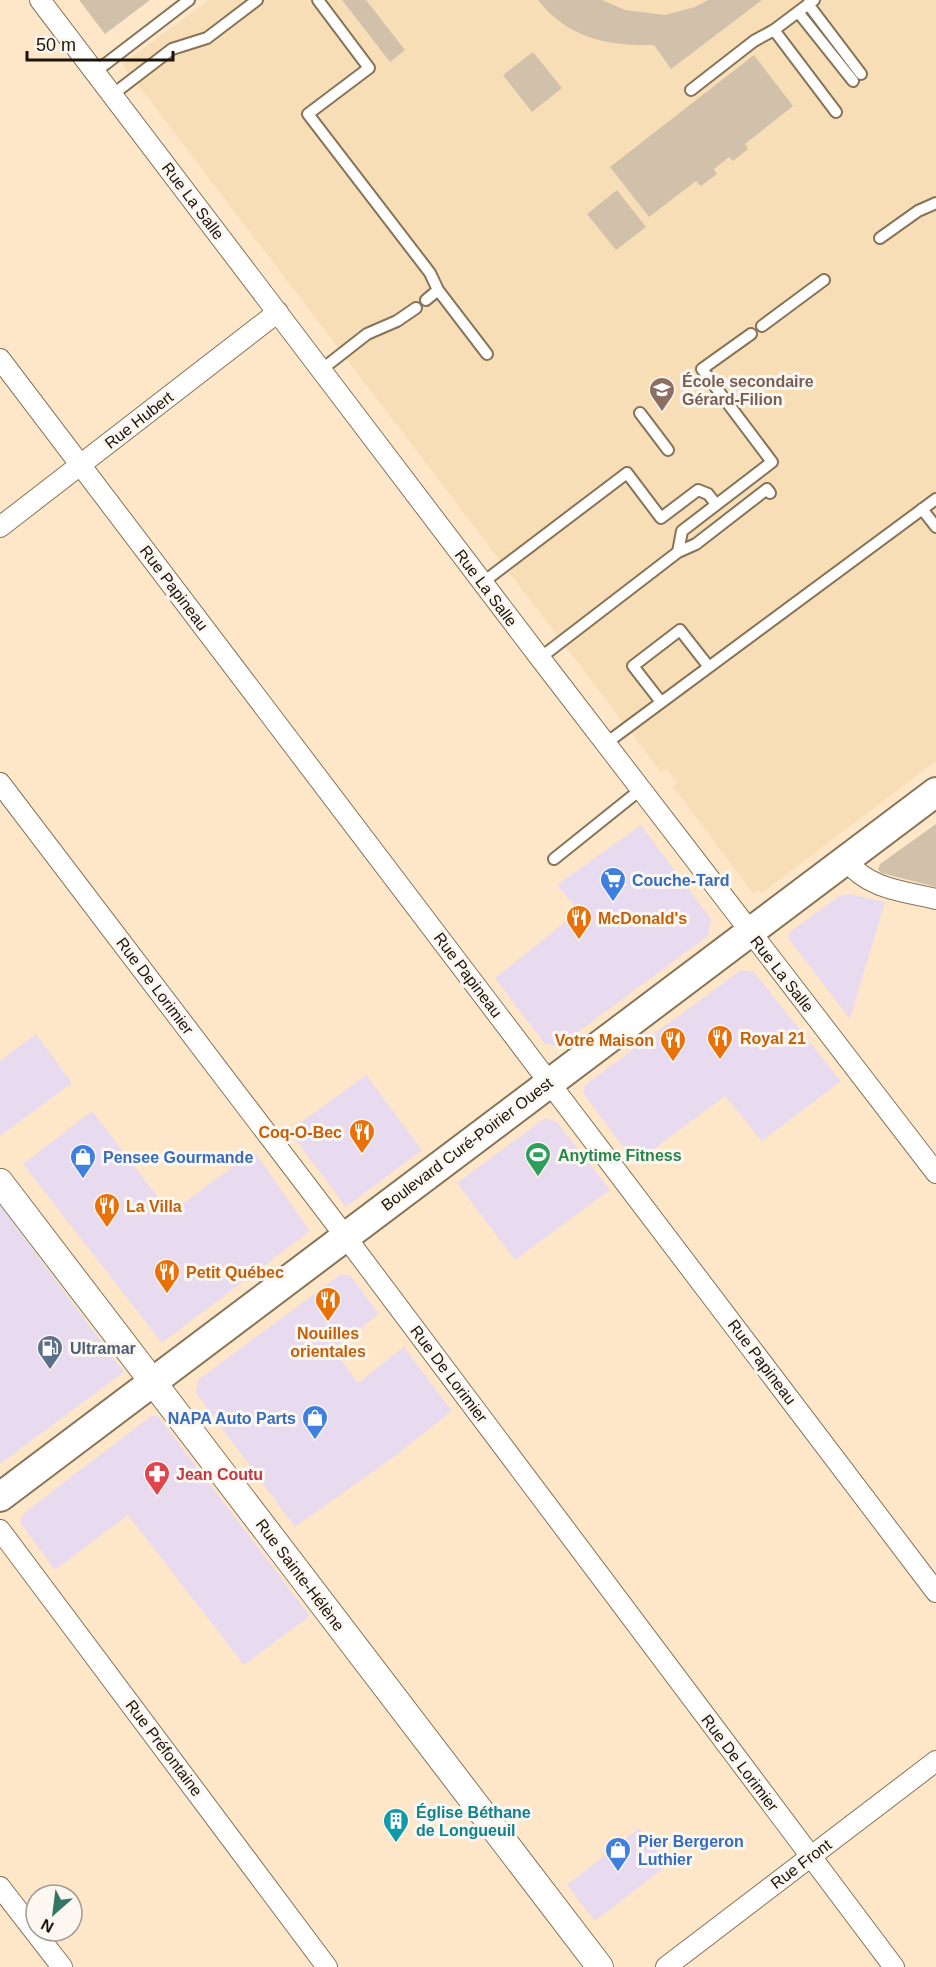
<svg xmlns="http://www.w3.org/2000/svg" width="936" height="1967" viewBox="0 0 936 1967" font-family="Helvetica,sans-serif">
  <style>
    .commercial { fill: #e8dbef }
    .built { fill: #f8deb7 }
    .green { fill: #d1c1ab }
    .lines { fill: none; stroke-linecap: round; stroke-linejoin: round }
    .service-casing { stroke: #877458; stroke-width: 14 }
    .minor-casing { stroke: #877458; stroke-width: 22 }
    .tertiary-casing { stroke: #877458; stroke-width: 28 }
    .secondary-casing { stroke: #877458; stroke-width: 32 }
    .service { stroke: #fff; stroke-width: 10 }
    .minor { stroke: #fff; stroke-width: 20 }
    .tertiary { stroke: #fff; stroke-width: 26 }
    .secondary { stroke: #fff; stroke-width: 28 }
    .labels { text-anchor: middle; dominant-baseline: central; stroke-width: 6; stroke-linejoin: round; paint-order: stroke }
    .street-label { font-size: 16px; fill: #1c1409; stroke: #fcf7f1 }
    .education-label { font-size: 16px; font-weight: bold; fill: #785e54; stroke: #fcf7f1; text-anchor: start }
    .shop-label { font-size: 16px; font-weight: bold; fill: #366cbe; stroke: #fcf7f1; text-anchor: start }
    .food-label { font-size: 16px; font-weight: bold; fill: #c56008; stroke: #fcf7f1; text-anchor: start }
    .leisure-label { font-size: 16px; font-weight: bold; fill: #27864d; stroke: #fcf7f1; text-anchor: start }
    .service-label { font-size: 16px; font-weight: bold; fill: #4e5e75; stroke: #fcf7f1; text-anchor: start }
    .health-label { font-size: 16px; font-weight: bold; fill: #be3a42; stroke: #fcf7f1; text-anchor: start }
    .culture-label { font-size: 16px; font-weight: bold; fill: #0d838f; stroke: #fcf7f1; text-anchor: start }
  </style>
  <rect width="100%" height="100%" fill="#fde7c8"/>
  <path class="commercial" d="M641,825L711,919L708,936L559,1046L545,1044L495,978L579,911L557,885Z
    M849,894L885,902L850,1019L788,938L791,931L839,896Z
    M741,970L754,972L841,1081L762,1141L725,1096L635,1163L583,1093L586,1084Z
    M36,1034L72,1083L0,1136V1061Z
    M366,1075L422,1150L346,1207L289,1131Z
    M92,1111L170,1213L254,1151L310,1231L162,1343L23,1164Z
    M545,1118L557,1122L610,1190L515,1260L457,1183Z
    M0,1205L124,1372L0,1464Z
    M341,1274L351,1276L379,1314L333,1349L358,1383L404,1347L452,1411L395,1456L295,1527L196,1393L198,1380Z
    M151,1416H158L310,1616L244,1665L128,1515L55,1570L20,1522L24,1513Z
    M639,1828L668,1865L595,1921L567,1885Z"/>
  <path class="built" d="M209,0H936V761L762,893L758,890L753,893L673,787L677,783L667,769L661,772L122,64Z"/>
  <path class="green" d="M79,0H150L105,34Z
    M342,0H366L405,50L390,62Z
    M538,0H602L625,10L665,15L695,7L708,0H762L671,69L654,45C609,46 568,39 538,0Z
    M533,52L562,88L532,112L503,75Z
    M754,55L793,106L745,144L748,149L733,161L729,157L714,169L717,174L701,186L696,181L649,217L610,167Z
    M617,190L646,227L616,250L587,214Z
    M936,824V887L881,873L878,869L880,864Z"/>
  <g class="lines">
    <defs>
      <path id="service" d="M318,0L369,68L308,114L430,273L438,290L487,354
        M814,0L774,30L836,112
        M808,4L861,74
        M798,12L853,81
        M95,72L189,0
        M691,90L754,41L774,30
        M112,95L172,49L207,38L257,0
        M880,238L918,211L936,203
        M426,300L438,290
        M762,326L824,280
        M321,370L367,334L397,321L416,308
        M640,413L668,450
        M922,509L936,527
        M678,552L696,544L767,489L770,493
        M482,583L627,473L661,518L698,490L708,494L716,504
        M540,658L678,552L682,531L772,462L702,369L751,334
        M661,702L633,666L680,630L709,667
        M605,744L936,499
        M554,859L640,790"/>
      <path id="minor" d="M40,0L540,658L936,1173
        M0,359L936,1592
        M0,527L278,312
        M0,783L345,1236L894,1967
        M846,860C868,889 902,891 936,899
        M0,1530L327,1967
        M0,1887L62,1967
        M666,1967L936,1761"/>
      <path id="tertiary" d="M0,1182L600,1967"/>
      <path id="secondary" d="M0,1497L936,792"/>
    </defs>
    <use href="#service" class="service-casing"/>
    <use href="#minor" class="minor-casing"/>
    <use href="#tertiary" class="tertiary-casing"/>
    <use href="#secondary" class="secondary-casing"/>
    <use href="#service" class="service"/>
    <use href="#minor" class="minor"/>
    <use href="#tertiary" class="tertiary"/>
    <use href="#secondary" class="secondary"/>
  </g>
  <defs>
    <symbol id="school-pin" viewBox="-11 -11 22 30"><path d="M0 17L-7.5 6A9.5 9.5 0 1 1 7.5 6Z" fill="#8d6e63" stroke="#fcf7f1"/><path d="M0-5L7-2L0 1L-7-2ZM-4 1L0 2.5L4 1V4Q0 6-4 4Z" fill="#fff"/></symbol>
    <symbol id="supermarket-pin" viewBox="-11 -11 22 30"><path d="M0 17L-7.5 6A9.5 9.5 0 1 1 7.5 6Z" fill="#3f7fe0" stroke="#fcf7f1"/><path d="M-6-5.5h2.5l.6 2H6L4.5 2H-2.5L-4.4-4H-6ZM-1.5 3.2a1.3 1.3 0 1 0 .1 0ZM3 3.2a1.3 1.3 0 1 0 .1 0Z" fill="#fff"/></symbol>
    <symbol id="restaurant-pin" viewBox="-11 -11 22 30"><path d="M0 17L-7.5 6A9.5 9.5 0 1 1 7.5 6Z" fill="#e8710a" stroke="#fcf7f1"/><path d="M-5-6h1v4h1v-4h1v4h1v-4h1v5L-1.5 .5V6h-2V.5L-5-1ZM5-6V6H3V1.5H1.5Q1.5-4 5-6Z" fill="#fff"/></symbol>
    <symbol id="stadium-pin" viewBox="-11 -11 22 30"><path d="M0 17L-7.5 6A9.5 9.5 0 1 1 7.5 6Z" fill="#2e9e5b" stroke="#fcf7f1"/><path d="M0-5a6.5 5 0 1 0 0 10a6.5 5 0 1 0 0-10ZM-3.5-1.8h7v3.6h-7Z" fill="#fff"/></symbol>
    <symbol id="shop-pin" viewBox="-11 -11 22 30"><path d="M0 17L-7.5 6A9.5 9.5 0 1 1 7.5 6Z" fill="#3f7fe0" stroke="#fcf7f1"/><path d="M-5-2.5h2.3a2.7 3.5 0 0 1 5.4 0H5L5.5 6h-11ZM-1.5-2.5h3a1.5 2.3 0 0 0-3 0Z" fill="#fff"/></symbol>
    <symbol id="fuel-pin" viewBox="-11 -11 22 30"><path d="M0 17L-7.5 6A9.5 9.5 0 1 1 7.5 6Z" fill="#5c6f8a" stroke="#fcf7f1"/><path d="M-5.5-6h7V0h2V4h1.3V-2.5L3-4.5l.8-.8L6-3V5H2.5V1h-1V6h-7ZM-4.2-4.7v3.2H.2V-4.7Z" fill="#fff"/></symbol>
    <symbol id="pharmacy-pin" viewBox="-11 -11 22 30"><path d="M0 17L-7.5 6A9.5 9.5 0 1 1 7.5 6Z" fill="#e0444e" stroke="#fcf7f1"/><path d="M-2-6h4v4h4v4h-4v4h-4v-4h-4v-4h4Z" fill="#fff"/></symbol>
    <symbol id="building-pin" viewBox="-11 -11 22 30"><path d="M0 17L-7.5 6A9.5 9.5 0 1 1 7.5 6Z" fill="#0f9aa8" stroke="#fcf7f1"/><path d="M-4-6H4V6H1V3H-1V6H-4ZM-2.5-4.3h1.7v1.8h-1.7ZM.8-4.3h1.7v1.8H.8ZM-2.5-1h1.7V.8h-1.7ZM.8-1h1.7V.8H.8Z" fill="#fff"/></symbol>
  </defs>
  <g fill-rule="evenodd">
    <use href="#school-pin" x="647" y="375" width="30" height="40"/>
    <use href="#supermarket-pin" x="598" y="865" width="30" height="40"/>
    <use href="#restaurant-pin" x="564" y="903" width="30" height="40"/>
    <use href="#restaurant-pin" x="705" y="1023" width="30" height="40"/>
    <use href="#restaurant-pin" x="658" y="1025" width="30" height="40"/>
    <use href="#restaurant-pin" x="347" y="1117" width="30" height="40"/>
    <use href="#stadium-pin" x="523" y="1140" width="30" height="40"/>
    <use href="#shop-pin" x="68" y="1142" width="30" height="40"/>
    <use href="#restaurant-pin" x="92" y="1191" width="30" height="40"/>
    <use href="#restaurant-pin" x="152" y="1257" width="30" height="40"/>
    <use href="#restaurant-pin" x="313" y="1285" width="30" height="40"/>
    <use href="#fuel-pin" x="35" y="1333" width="30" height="40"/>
    <use href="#shop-pin" x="300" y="1403" width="30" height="40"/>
    <use href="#pharmacy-pin" x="142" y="1459" width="30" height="40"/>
    <use href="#building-pin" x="381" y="1806" width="30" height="40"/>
    <use href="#shop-pin" x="603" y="1835" width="30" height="40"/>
  </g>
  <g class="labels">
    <g class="street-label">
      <text transform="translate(193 201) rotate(53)">Rue La Salle</text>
      <text transform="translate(139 420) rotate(-38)">Rue Hubert</text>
      <text transform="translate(174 588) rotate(53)">Rue Papineau</text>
      <text transform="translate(486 588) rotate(53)">Rue La Salle</text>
      <text transform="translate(782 974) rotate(52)">Rue La Salle</text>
      <text transform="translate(468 975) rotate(53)">Rue Papineau</text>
      <text transform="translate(155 986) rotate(53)">Rue De Lorimier</text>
      <text transform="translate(467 1144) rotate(-37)">Boulevard Curé-Poirier Ouest</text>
      <text transform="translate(762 1362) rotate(53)">Rue Papineau</text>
      <text transform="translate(449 1374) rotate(53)">Rue De Lorimier</text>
      <text transform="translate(300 1575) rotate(53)">Rue Sainte-Hélène</text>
      <text transform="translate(164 1748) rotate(53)">Rue Préfontaine</text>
      <text transform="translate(740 1763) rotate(53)">Rue De Lorimier</text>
      <text transform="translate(801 1864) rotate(-37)">Rue Front</text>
    </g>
    <g class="education-label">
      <text x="682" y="381">École secondaire<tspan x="682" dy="18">Gérard-Filion</tspan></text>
    </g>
    <g class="shop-label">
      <text x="632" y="880">Couche-Tard</text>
      <text x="103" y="1157">Pensee Gourmande</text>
      <text x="296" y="1418" text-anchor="end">NAPA Auto Parts</text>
      <text x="638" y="1841">Pier Bergeron<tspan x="638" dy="18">Luthier</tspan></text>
    </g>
    <g class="food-label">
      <text x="598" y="918">McDonald's</text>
      <text x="740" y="1038">Royal 21</text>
      <text x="654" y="1040" text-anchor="end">Votre Maison</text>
      <text x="342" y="1132" text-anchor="end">Coq-O-Bec</text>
      <text x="126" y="1206">La Villa</text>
      <text x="186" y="1272">Petit Québec</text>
      <text x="328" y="1333" text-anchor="middle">Nouilles<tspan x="328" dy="18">orientales</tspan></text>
    </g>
    <g class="leisure-label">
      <text x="558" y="1155">Anytime Fitness</text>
    </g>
    <g class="service-label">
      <text x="70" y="1348">Ultramar</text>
    </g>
    <g class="health-label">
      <text x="176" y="1474">Jean Coutu</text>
    </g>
    <g class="culture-label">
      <text x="416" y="1812">Église Béthane<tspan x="416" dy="18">de Longueuil</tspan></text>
    </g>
  </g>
  <g transform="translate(54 1913) rotate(208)"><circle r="28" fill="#fcf7f1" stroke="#a29c94" stroke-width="1.5"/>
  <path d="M0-4.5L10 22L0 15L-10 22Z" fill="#347667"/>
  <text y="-9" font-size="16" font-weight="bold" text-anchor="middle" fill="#1c1409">N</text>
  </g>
  <path d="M27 51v9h146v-9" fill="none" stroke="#1c1409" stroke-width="3"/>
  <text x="36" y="51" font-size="18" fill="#1c1409" stroke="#fcf7f1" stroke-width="4.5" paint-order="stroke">50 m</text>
</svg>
